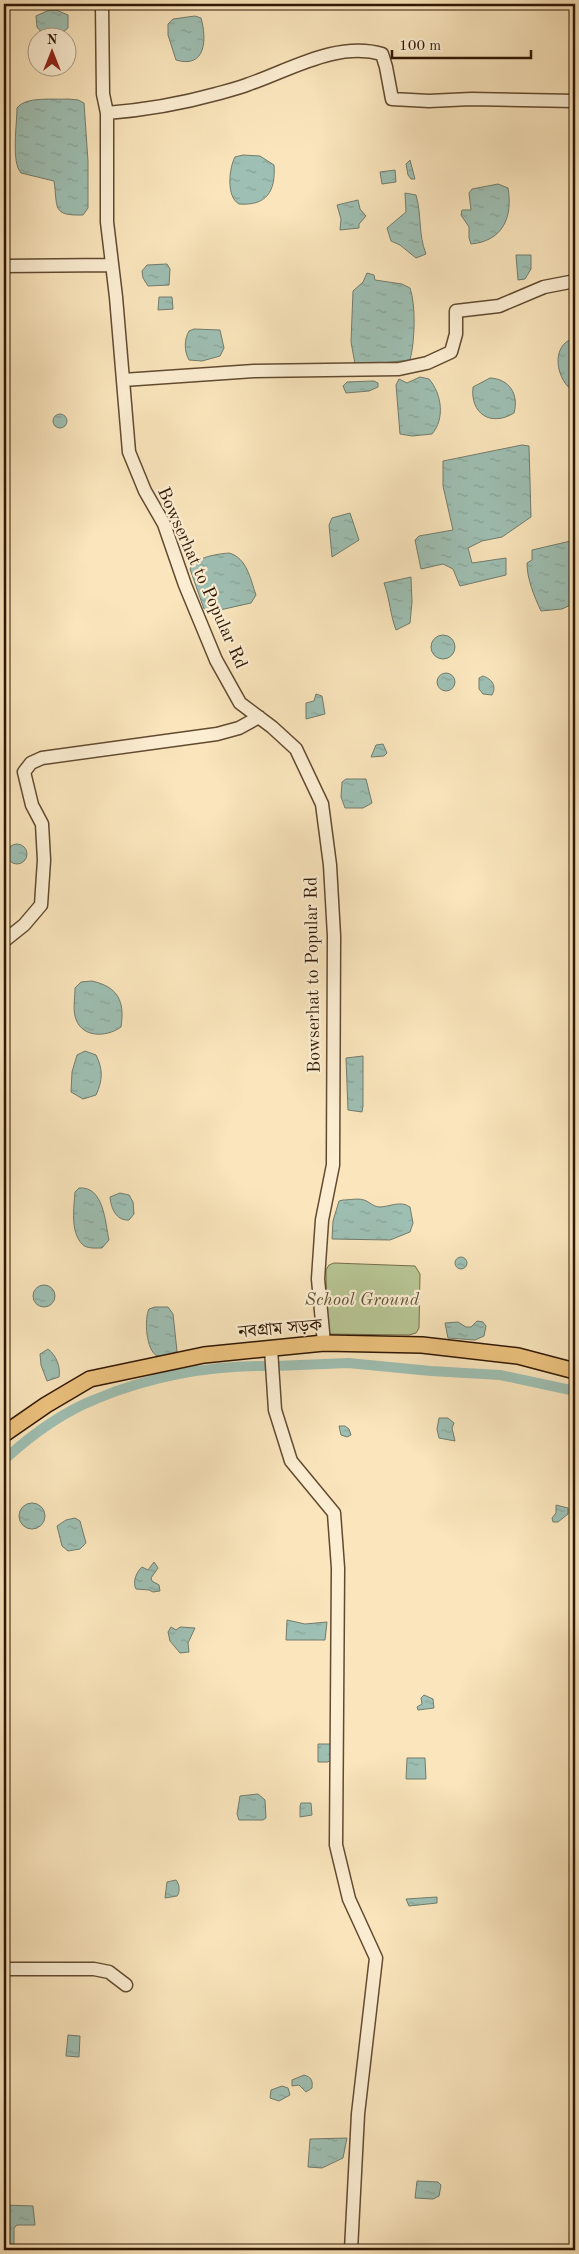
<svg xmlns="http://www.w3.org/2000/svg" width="579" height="2254" viewBox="0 0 579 2254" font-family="'Old Standard TT','Noto Serif Bengali',serif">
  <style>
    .park { fill: #b8c695; stroke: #746e4c }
    .water { fill: url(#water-ripples); stroke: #727c6d }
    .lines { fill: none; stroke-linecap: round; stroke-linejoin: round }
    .canal { stroke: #9ebfb3; stroke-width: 10 }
    .minor-casing { stroke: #624a31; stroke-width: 15 }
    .major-casing { stroke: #2f1703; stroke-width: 18 }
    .minor { stroke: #fceed3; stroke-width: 12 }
    .major { stroke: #edc27e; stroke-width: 15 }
    .labels { text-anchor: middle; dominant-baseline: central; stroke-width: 4.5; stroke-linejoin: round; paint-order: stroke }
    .street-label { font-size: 18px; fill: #2f1703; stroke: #fceed3 }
    .park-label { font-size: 18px; font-style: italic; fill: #5f5436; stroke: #fceed3 }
  </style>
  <defs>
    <pattern id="water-ripples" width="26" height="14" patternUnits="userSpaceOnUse" patternTransform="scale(1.25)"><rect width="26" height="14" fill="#9ebfb3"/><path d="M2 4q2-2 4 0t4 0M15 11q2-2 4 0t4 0" fill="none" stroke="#88a398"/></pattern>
  </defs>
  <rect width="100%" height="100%" fill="#fae5bc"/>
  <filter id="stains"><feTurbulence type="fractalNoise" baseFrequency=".004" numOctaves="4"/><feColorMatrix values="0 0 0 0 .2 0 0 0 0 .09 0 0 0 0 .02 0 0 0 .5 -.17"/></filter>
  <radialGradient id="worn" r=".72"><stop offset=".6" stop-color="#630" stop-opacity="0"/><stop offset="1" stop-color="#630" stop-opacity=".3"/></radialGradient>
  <path class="park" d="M334,1263L415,1266L420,1274L419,1328L416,1333L409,1335L331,1334L327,1331L326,1270L329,1265Z"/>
  <path class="water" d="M56,10L68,15V28C60,35 53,38 43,34L37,27L36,16L47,11Z
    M195,16L201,18C207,39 206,69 176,60L168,35V24L173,19Z
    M68,99L78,100L84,103L88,161V208L83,215C51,216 58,207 54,181L21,173C11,162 17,124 17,108C26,96 54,100 68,99Z
    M243,155L260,156L274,165C276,192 266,206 239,204C226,197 229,168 235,157Z
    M410,160L415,179H411L408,175L406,164Z
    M395,170L396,182L382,184L380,172Z
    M498,184L508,188C513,217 503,241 471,244L469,238V227L461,215L462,210H471L469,193L472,189Z
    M405,193L416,195C422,216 418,234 426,254L416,258L400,245L391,241L387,228L406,212Z
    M358,200L360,209L366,216L359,224V228L340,230L341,219L337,205Z
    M516,255H531V269L525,279L518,280Z
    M167,264L170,269L169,285L148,286L143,278L142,271L147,265Z
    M367,273L374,275L375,280L402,284L410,288C416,305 415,341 410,360L362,365L355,364L351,342L353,291L363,282Z
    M159,297H172L173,309L158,310Z
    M194,329L220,330L224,348L220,356L202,361L189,360C184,351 184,340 189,331Z
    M575,338V392C556,382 549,344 575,338Z
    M420,377L429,379C442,394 445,419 432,434L412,436L400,434L396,385L399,379L407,383Z
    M490,378C510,379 519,395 514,413C491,427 470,414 473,387Z
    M374,381L378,383V387L369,391L346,393L343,386L347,382Z
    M53 421a7 7 0 1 1 14 0a7 7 0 1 1-14 0Z
    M522,445L529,446L531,517L502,537L482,541L468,548L472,563L506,558V575L460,586L453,569L443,564L421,569L415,540L419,536L453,530L443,486V461Z
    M350,513L359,540L332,557L329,525L332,518Z
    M575,540V603L562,609L541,611C534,596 527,579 527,563L532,560V550Z
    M229,553C247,558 250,578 256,595L251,603L211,612L204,609L190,569C195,557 217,554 229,553Z
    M411,577L412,602L410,623L396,630C390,614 390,600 384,583Z
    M431 647a12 12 0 1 1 24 0a12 12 0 1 1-24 0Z
    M437 682a9 9 0 1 1 18 0a9 9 0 1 1-18 0Z
    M483,676C492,679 497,686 492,695L483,694L479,689V678Z
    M316,694L322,696L325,714L306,719V703L314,701Z
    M383,744L387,753L384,756L371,757L376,745Z
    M346,779H366L372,803L363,808H345L341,797L342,782Z
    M7 854a10 10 0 1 1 20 0a10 10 0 1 1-20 0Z
    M4,980C7,992 11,1008 4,1018Z
    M92,981C118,987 125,1001 121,1027C106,1038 80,1038 75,1016C73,1008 75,996 75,988L81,982Z
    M85,1051L96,1055C103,1069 103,1080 96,1095L83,1099L71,1092L72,1072L77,1055Z
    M363,1056V1106L362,1112L348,1110L346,1058Z
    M79,1188C104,1186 105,1222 109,1240L102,1248C96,1248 86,1249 82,1244C70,1231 74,1208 75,1192Z
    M120,1193L129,1195L133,1202L134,1214L129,1220C116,1221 111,1208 110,1197Z
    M343,1200C349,1200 358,1198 364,1200C370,1202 372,1206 379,1207C390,1207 400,1200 410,1207L413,1223L410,1232L390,1240L332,1239L333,1221L339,1201Z
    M455 1263a6 6 0 1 1 12 0a6 6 0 1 1-12 0Z
    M33 1296a11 11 0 1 1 22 0a11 11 0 1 1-22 0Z
    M155,1307H168L173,1314L177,1351L171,1355L157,1356C146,1350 144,1319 149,1309Z
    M477,1321L483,1322L486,1326L484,1336L475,1340L448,1338L445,1323L458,1322L466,1327H471Z
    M48,1349C56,1355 61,1367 59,1377L47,1381L41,1365L40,1354Z
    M439,1418H448L454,1423L452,1428L455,1441L439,1438L437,1429Z
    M339,1426H345L349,1429L351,1435L347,1437L341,1435Z
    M19 1516a13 13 0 1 1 26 0a13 13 0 1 1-26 0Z
    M556,1505L568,1508V1514L558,1522H553L552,1518L556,1513Z
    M75,1518L80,1521L86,1543L80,1549L68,1551L62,1546L57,1526L66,1520Z
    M154,1562L158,1568L151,1578L152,1581L159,1585L160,1591L153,1592L149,1590L136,1589C132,1582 137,1571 142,1567L148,1570Z
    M287,1620L305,1624L327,1622L325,1640H286Z
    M171,1627L176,1630L180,1627L195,1628L188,1643L189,1652L180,1653L170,1641L168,1632Z
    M424,1695L433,1699L434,1708L418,1710L417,1707L422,1704L421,1698Z
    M318,1744H331V1759L328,1762H318Z
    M407,1758H425L426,1779H406Z
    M258,1794L265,1800L266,1818L263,1820H239L237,1814L240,1796Z
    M301,1803H311L312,1815L300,1817V1806Z
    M176,1880C180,1885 180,1892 177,1896L165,1898L167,1882Z
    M437,1897V1903L409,1906L406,1899Z
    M68,2035L80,2036L79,2057L66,2056Z
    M304,2075C311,2077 313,2080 312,2088L306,2092L299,2085L292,2086V2080Z
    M282,2086L288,2088L290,2095L279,2101L270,2098L271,2090Z
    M347,2138L343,2158L322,2168L308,2167L310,2139Z
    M417,2181L438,2182L441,2185L439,2196L433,2199L415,2198Z
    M4,2205L33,2206L35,2225H17L14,2228V2250H4Z"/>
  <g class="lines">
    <path class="canal" d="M276,1366L348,1363L431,1371L500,1375L575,1391
      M4,1460C30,1436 63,1412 96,1399C148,1377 210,1365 267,1366"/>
    <defs>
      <path id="minor" d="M102,4L103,94L107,113V222L116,297L129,452L145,491L164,524L185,585L216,660L240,703L272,727L296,749L322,804L330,865L334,936L333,1165L322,1220L318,1279L324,1343
        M107,113C144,110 180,104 216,94C227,91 239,88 249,84C290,70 337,41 382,54L386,67L392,99L429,101L471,99L575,101
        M4,266L112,265
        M123,380L254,371L399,369L427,363L451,352L456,334V311L499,306L544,287L575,281
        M4,941L24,925L41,905L44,860L42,824L32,805L24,772L31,763L42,758L217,734L239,728L259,717
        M271,1349L275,1410L291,1461L334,1513L338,1568L336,1845L349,1899L376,1958L358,2114L351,2250
        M4,1969H94L109,1972L126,1985"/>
      <path id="major" d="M4,1434L46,1405L90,1379L204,1355L324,1343L422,1345L518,1356L575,1371"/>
    </defs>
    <use href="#minor" class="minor-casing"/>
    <use href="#major" class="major-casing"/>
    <use href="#minor" class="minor"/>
    <use href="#major" class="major"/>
  </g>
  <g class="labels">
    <g class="street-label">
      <text transform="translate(202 578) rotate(66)">Bowserhat to Popular Rd</text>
      <text transform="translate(313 975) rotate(-91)">Bowserhat to Popular Rd</text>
      <text transform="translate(280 1329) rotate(-5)">নবগ্রাম সড়ক</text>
    </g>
    <g class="park-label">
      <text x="362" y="1300">School Ground</text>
    </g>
  </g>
  <rect width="579" height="2254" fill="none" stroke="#fae5bc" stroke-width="20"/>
  <rect x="5" y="5" width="569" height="2244" fill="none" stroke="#2f1703" stroke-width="2.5"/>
  <rect x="10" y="10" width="559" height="2234" fill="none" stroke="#2f1703"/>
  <g transform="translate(52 52)"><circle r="24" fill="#fceed3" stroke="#aa9880"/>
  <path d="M0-4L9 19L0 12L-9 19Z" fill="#8f2418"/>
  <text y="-8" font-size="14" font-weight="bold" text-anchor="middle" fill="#2f1703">N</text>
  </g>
  <path d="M392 50v8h139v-8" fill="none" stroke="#2f1703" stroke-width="2.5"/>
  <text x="399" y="50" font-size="15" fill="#2f1703" stroke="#fceed3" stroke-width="4" paint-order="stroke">100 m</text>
  <rect width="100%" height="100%" filter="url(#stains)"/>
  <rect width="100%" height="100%" fill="url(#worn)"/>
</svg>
